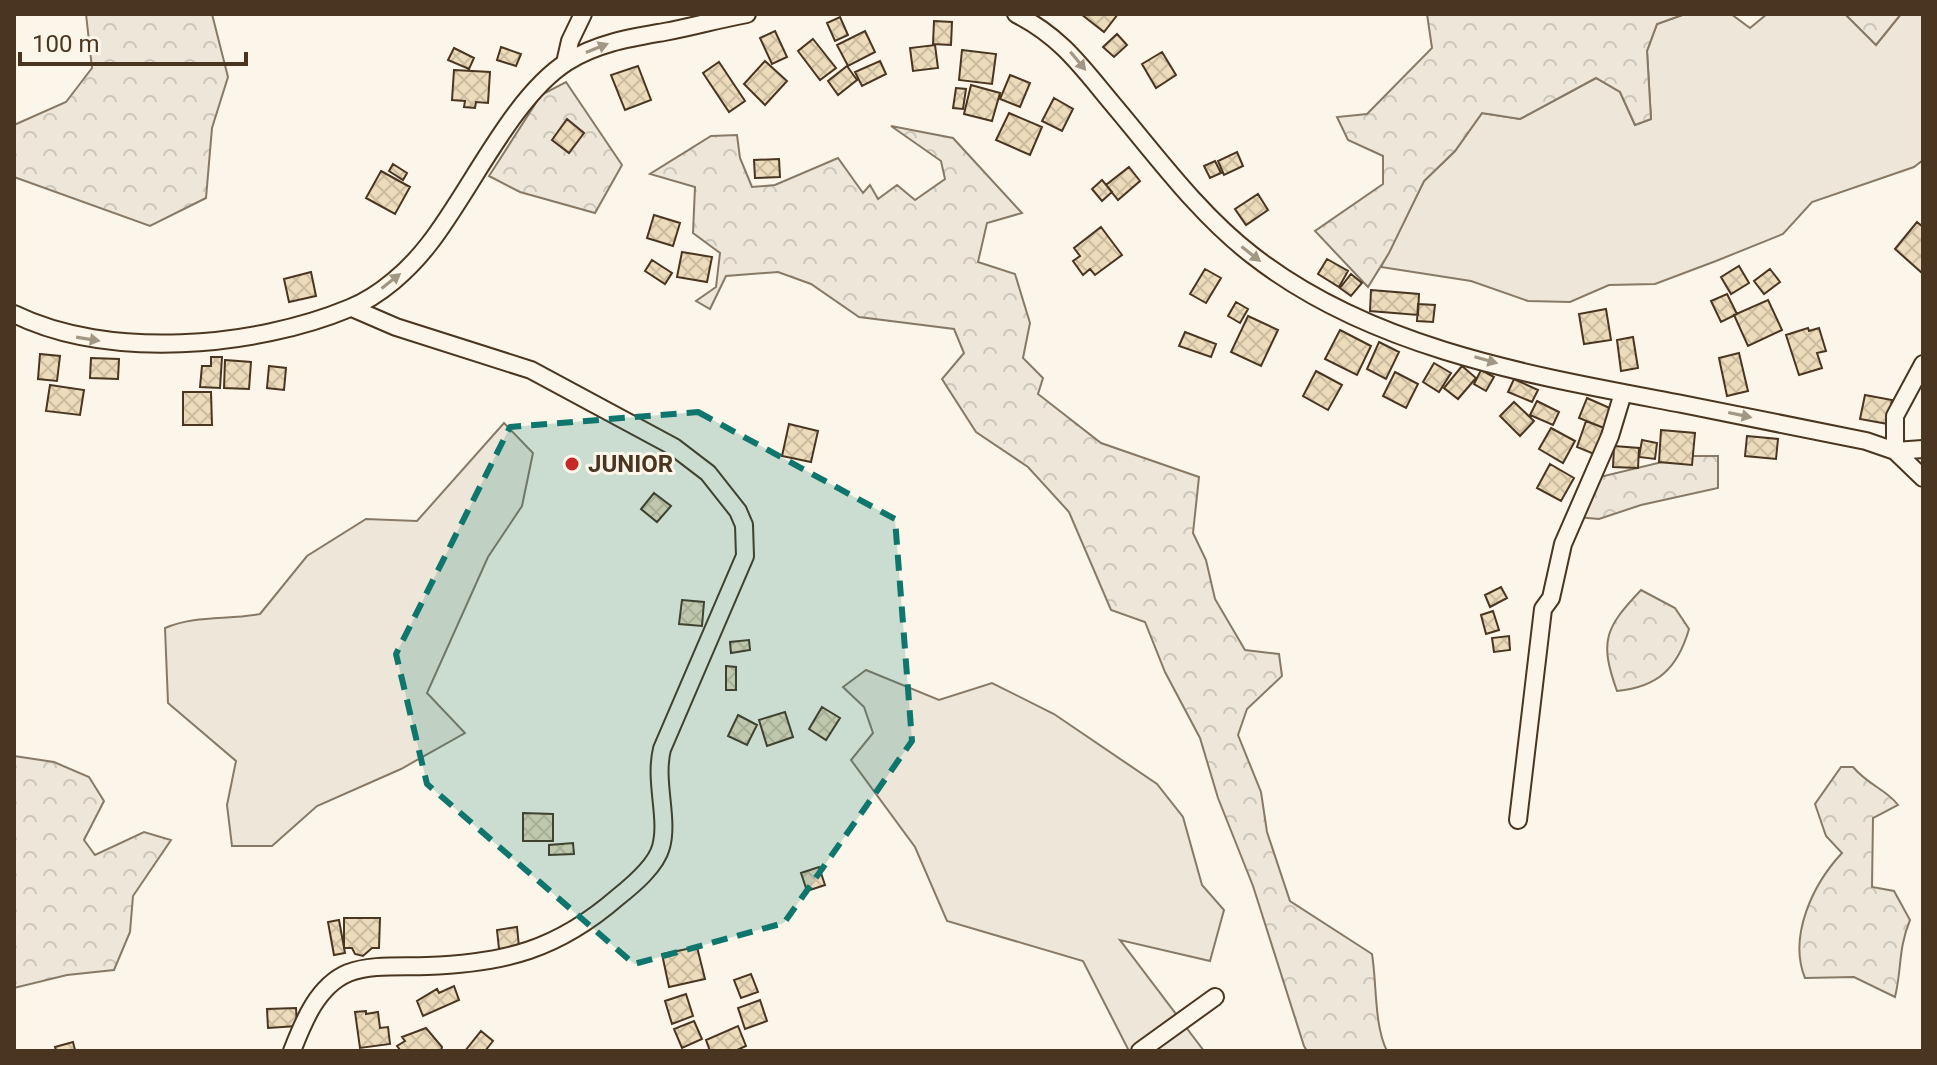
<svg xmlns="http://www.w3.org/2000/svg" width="1937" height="1065" viewBox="0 0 1937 1065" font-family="Roboto,sans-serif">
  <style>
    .green { fill: #ede6d9; stroke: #887966; stroke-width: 2 }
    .forest { fill: url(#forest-crowns); stroke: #887966; stroke-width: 2 }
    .building { fill: url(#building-cross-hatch); stroke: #4a3520; stroke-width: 2 }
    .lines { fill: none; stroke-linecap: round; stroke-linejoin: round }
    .minor-casing { stroke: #4a3520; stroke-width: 20 }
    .minor { stroke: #fbf6e9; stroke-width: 16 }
    .oneway { fill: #a29684 }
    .marked { fill: #0f766e; fill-opacity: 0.2; stroke: #0f766e; stroke-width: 6; stroke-dasharray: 16 10; stroke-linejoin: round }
    .poi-dot { fill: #c62828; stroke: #fbf6e9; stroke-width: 3 }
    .labels { text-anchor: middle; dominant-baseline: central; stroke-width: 6; stroke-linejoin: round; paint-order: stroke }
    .poi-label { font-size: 24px; font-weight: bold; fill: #4a3520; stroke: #fbf6e9; text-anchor: start }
  </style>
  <defs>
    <pattern id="forest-crowns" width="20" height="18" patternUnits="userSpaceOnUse" patternTransform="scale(2)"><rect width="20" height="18" fill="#ede6d9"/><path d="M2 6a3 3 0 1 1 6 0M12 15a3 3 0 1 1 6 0" fill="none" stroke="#cdc6ba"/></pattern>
    <pattern id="building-cross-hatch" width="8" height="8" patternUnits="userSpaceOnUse" patternTransform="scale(2)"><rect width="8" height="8" fill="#ecdcbc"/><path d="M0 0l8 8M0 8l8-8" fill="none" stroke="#ccbda1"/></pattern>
  </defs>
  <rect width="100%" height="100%" fill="#fbf6e9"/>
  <path class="green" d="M1685,14H1731L1750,28L1767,14H1845L1876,45L1901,14H1923V160L1914,167L1812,202L1783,234L1716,261L1655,284L1609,285L1570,302L1528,301L1471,281L1381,267L1424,181L1455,151L1482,113L1520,119L1596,78L1620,92L1635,125L1651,119L1647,51L1657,24Z
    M504,423L533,453L522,506L488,557L427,693L465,733L401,769L317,806L272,846H232L227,805L236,761L168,703L165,628C195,615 227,620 260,614L307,556L366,519L417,521Z
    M866,670L939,700L992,683L1054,714L1157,784L1183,817L1202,885L1224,910L1210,961L1120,940L1204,1051H1129L1083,961L947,921L915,847L851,760L873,733L864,707L843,687Z"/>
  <path class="forest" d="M86,14H212L228,77L212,128L206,198L150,226L14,177V125L66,102L92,68Z
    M1427,14H1685L1657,24L1647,51L1651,119L1635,125L1620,92L1596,78L1520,119L1482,113L1455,151L1424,181L1389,253L1368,287L1315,231L1383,184V156L1348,140L1337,117L1367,114L1432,48Z
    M1845,14H1901L1876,45Z
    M566,82L622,165L595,213L520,192L489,176L541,95Z
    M891,126L953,138L1022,213L987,223L978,262L1015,274L1030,323L1023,358L1043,378L1038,394L1101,443L1199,477L1193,533L1206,560L1215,599L1245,650L1279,654L1282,676L1247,709L1238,735L1261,792L1267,832L1290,901L1372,954C1377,985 1374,1025 1387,1051H1307L1304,1046L1253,886L1218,798L1200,738L1165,672L1145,622L1111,610L1069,512L1028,467L976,432L942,379L964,353L954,329L859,317L811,284L778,272L726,276L710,309L696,301L716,287L720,253L693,233L695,187L650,174L711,136L737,135L740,158L752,187L775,185L838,158L863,193L870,185L878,199L897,185L915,200L945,179L941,161Z
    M1687,456H1718V488L1641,505L1599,519L1577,517L1574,499L1583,481Z
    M1641,590L1675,608L1689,629C1678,667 1659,687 1617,691C1599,641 1605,628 1641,590Z
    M14,756L54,762L89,777L104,801L84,840L95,855L144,832L171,840L133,896L130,932L114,970L67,975L14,988Z
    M1841,767H1853C1868,785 1887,790 1898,805L1873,818L1872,887L1894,891L1910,920C1898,949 1902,968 1895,997L1854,977L1805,978C1788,936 1813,884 1842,853L1826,836L1815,804Z"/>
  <path class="building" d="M1081,14H1118L1104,32Z
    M840,17L848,35L835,41L827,23Z
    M934,21L952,22L951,45L933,44Z
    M775,31L787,57L772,64L760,38Z
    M865,31L875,52L848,66L837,45Z
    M1117,34L1127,45L1114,57L1103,47Z
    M813,39L836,68L820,80L798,51Z
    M935,45L938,68L913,71L910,48Z
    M501,47L521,54L516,66L497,60Z
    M454,48L474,58L469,69L448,60Z
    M962,50L996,54L992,84L959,80Z
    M1162,52L1176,75L1156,88L1142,64Z
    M765,61L787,81L765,105L744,84Z
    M880,61L886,74L862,86L855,72Z
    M719,62L745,101L729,112L703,73Z
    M638,66L651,100L625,110L611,75Z
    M847,66L857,80L838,95L828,81Z
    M454,70L490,72L488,103L476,102L475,108L464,107L465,101L452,100Z
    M1010,75L1030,83L1020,107L1000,99Z
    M971,85L1000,93L992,121L964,114Z
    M956,88L966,89L963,109L953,108Z
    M1054,98L1073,109L1062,131L1042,121Z
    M1009,113L1042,127L1030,155L996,140Z
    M567,119L584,133L569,153L552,140Z
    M1237,152L1243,166L1224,175L1218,161Z
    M779,159L780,177L755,178L754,160Z
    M1215,161L1221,173L1210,178L1204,166Z
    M393,164L407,173L403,180L389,171Z
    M1129,167L1140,181L1118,200L1106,185Z
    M381,171L410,187L395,214L366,198Z
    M1102,180L1112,192L1102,201L1092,189Z
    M1258,194L1268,210L1246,225L1235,209Z
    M654,215L680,223L673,246L647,238Z
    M1917,222L1923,227L1922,273L1895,249Z
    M1101,227L1122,255L1095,275L1090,269L1083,275L1073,261L1080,256L1074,248Z
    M682,252L712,257L707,282L677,277Z
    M1327,259L1348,271L1339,287L1318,274Z
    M652,260L672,273L665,284L645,271Z
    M1739,266L1749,283L1731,294L1721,277Z
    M1205,269L1221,278L1206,303L1190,294Z
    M1770,269L1780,282L1764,294L1754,281Z
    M311,272L316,296L289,302L284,279Z
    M1351,274L1362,283L1351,296L1340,288Z
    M1371,290L1419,294L1418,315L1370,311Z
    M1727,294L1737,314L1721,322L1711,301Z
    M1768,300L1782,330L1748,346L1734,315Z
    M1236,302L1248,309L1240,323L1228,316Z
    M1418,304L1435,305L1433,322L1417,321Z
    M1606,309L1611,340L1584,344L1579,314Z
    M1248,316L1278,330L1261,366L1231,352Z
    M1808,328L1809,331L1819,328L1826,351L1817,353L1822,368L1799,375L1786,335Z
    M1340,330L1371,346L1357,375L1325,359Z
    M1185,332L1216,344L1211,357L1179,346Z
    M1633,337L1638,368L1621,371L1617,340Z
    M1379,342L1399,352L1386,379L1367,369Z
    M1739,353L1748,391L1727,396L1719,358Z
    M40,354L60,356L57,381L38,379Z
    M211,357H222L220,388L200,387L202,366H211Z
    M91,358L119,359L118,379L90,378Z
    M225,360L251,362L249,389L224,388Z
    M1434,363L1451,373L1439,392L1423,382Z
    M269,366L286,368L284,390L267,388Z
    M1462,366L1476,378L1458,399L1444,388Z
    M1481,370L1494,377L1486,391L1474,384Z
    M1316,371L1342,385L1328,410L1303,396Z
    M1395,372L1418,384L1406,408L1383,396Z
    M1514,379L1538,390L1532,402L1508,392Z
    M50,385L84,390L80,415L46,411Z
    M183,392H211L212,425H183Z
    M1865,395L1892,400L1888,424L1860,419Z
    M1587,398L1612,409L1604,428L1579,418Z
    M1537,401L1559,412L1553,425L1530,415Z
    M1514,402L1534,421L1520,436L1500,416Z
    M1586,421L1604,428L1594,454L1577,447Z
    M789,424L818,431L811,462L782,456Z
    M1551,428L1575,441L1563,463L1539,449Z
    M1661,430L1695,433L1692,465L1659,462Z
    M1747,436L1778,439L1776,459L1745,456Z
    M1642,440L1657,443L1655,459L1639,457Z
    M1614,446L1639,448L1638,468L1613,467Z
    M1550,464L1574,478L1561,501L1537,488Z
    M654,493L671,506L657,522L641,509Z
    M1501,587L1507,598L1490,607L1485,595Z
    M682,600L704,602L702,626L679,624Z
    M1493,611L1499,630L1486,634L1481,615Z
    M1509,636L1510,650L1494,652L1492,638Z
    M749,640L750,650L731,653L730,642Z
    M726,666L736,667V690H726Z
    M822,707L840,718L826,740L809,729Z
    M785,712L793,737L767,746L759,720Z
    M738,715L757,725L747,745L728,736Z
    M523,813L553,814V841H523Z
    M573,843L574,854L549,855V845Z
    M819,867L825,885L807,891L801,873Z
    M344,918H380L379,948H372L363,956L355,954L352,948H344Z
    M339,920L345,953L334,955L328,922Z
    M517,927L519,947L499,949L497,930Z
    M697,947L705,979L669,987L662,954Z
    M751,974L758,992L741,998L734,980Z
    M454,986L459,1000L423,1016L417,1001L437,989L439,993Z
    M686,994L693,1016L672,1024L665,1001Z
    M760,1000L767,1021L745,1029L738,1008Z
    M296,1008L297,1026L268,1028L267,1009Z
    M366,1011V1014L378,1012L380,1028L388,1027L390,1044L360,1048L355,1012Z
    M694,1021L702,1039L682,1048L674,1029Z
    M738,1026L746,1046L735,1051H710L706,1040Z
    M426,1028L442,1047L441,1051H401L397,1046L405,1041L402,1037Z
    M481,1031L493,1041L485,1051H465Z
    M73,1042L75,1050L56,1051L55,1047Z"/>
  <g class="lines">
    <defs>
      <path id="minor" d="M1016,14C1063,38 1083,69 1116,108C1158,158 1200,215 1252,255C1373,350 1535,376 1682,404C1744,416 1805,429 1866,441L1895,451L1923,478
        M565,63L570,41L583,14
        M14,314C108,360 254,348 350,308C380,296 409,270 429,244C470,192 512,97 567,62C597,43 630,38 664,32C692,27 719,19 747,14
        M1923,364L1895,416V451L1923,449
        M1518,820L1543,609L1551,598L1563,544L1610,436L1623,393
        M292,1051C303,1023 317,986 348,973C371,964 402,967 427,966C505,963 557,950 618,897C633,885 656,866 661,847C669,818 654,782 662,749L745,556L744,525L738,511L708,473L674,447L531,370L396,327L352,308
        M1140,1051L1215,997"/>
    </defs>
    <use href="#minor" class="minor-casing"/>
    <use href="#minor" class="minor"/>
  </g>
  <defs><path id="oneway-solid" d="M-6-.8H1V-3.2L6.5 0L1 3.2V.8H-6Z" transform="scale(2)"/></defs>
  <g class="oneway">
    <use href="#oneway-solid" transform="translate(597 48) rotate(-22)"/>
    <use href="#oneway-solid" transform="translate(1078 61) rotate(50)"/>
    <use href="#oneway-solid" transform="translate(1251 254) rotate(38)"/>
    <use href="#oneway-solid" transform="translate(391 281) rotate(-38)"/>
    <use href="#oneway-solid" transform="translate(88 339) rotate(9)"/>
    <use href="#oneway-solid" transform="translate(1486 360) rotate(16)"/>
    <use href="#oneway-solid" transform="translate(1740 415) rotate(12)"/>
  </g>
  <path class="marked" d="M698,412L895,519L912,741L784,923L634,964L427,784L396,654L510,427Z"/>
  <circle class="poi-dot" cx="572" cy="464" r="8"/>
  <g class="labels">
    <g class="poi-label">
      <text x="588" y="464">JUNIOR</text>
    </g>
  </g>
  <rect width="1937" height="1065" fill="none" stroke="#4a3520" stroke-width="32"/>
  <path d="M20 52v12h226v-12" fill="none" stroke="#4a3520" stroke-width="4"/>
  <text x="32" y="52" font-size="24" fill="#4a3520" stroke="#fbf6e9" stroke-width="6" paint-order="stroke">100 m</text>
</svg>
